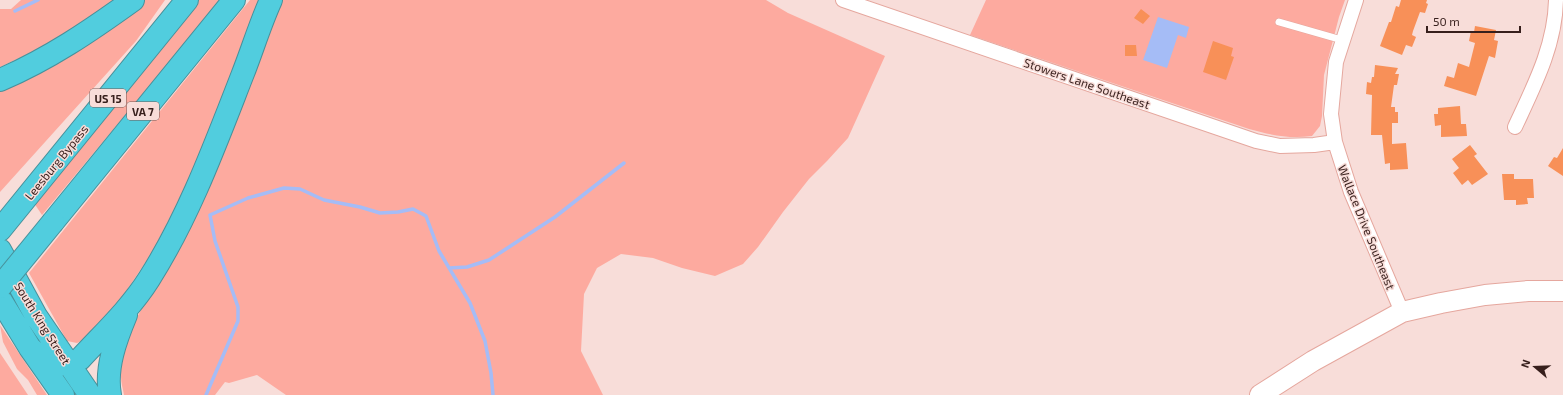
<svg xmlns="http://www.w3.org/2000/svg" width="1563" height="395" viewBox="0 0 1563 395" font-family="'Exo 2',sans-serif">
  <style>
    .green { fill: #fdaa9f }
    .water { fill: #a5bcf6 }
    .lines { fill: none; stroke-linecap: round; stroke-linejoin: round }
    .stream { stroke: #a5bcf6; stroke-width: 3.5 }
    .building { fill: #f89058 }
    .lane-casing { stroke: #e5a79e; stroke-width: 8 }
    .street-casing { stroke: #e5a79e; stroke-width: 16 }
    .secondary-casing { stroke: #e5a79e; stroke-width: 22 }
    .highway-casing { stroke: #48909a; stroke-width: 24 }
    .lane { stroke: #fff; stroke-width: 7 }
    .street { stroke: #fff; stroke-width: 14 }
    .secondary { stroke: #fff; stroke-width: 20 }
    .highway { stroke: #51cdde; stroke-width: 22 }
    .highway-bridge-casing { stroke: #48909a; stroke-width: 24; stroke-linecap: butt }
    .highway-bridge { stroke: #51cdde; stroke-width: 22 }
    .labels { text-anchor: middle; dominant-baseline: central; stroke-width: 3; stroke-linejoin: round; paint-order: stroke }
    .shield { fill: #f8ddd9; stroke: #715855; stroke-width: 1 }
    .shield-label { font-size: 11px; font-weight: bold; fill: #371f1c }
    .street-label { font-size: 12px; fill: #371f1c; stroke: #f8ddd9 }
  </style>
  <rect width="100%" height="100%" fill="#f8ddd9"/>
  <path class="green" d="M21,0H117L64,37L0,67V9H11Z
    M145,0H165L136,41L0,192V88L127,14Z
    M195,0H221L42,215L34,203Z
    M250,0H265L199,160L153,251L113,311L83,340L77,343L67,341L29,273Z
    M282,0H766L788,13L885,56L848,138L827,161L809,179L783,212L758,247L743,264L715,276L682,268L653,258L621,254L597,268L584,294L581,351L603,395H286L257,375L229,383L225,382L215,395H124C123,389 121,383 121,377C120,341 141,310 158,281Z
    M986,0H1345L1339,17L1324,75L1322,116L1320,126L1312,136C1289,139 1271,135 1249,129L970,35Z
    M0,325L47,395H37L28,380L17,369L3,342Z
    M0,353L28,395H0Z"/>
  <path class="water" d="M1158,17L1189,27L1186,38L1178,35L1167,68L1143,60Z"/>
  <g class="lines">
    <path class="stream" d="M15,11L38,0
      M449,268L467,267L489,260L555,217L624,163
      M206,395L238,321V307L215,241L210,215L248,198L284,188L300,189L324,200L360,207L380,213L398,212L413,209L426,216L439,251L470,303L485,341L491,373L493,395"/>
  </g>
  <path class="building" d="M1401,0H1427L1426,3L1428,4L1425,13L1420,12L1413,31L1412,35L1416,37L1412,47L1406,45L1402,55L1380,46L1389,22H1391L1396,6L1399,7Z
    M1141,9L1150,16L1143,24L1134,18Z
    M1475,26L1496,30L1494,40L1498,41L1495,58L1489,56L1476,96L1444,86L1447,76L1454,78L1458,63L1469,67L1475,43L1469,41L1471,31L1474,32Z
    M1213,41L1233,48L1231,56L1234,57L1226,80L1203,72Z
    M1125,45H1136L1137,56H1125Z
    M1375,65L1398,68L1395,74H1399L1397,85H1394L1391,107H1395V112H1398V123H1392V144L1406,143L1408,169L1390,170V163L1385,164L1382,135H1371L1372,95L1366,94L1367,82L1371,83L1372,77H1374Z
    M1460,106L1461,124H1466L1467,136L1441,137V125L1435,126L1434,114H1438V108Z
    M1470,145L1477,154L1474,156L1488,174L1472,185L1468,180L1462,185L1453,173L1459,168L1452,159Z
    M1563,148V176L1548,166L1554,157L1557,158Z
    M1502,174H1514V179H1533L1534,198H1527L1528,204L1516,205V200H1504Z"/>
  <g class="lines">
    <defs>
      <path id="lane" d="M1279,22L1342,40"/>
      <path id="street" d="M843,0L1256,141L1280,146L1314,145L1335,142
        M1356,0L1336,62L1331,114L1335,142L1351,192L1402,312
        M1515,127C1534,86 1555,46 1556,0"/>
      <path id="secondary" d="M1260,395L1313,361L1402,312L1441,303L1485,295L1528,291H1563"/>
      <path id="highway" d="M0,80C49,59 90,31 133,0
        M53,222L234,0
        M0,230L187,0
        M0,250L36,316L90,395
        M0,299L30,348L63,395
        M30,348C47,363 58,370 80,359C104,333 130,309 149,279C189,216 215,145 242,76C252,51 260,24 271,0
        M110,395C105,368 116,339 126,315"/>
    </defs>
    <use href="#lane" class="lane-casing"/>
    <use href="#street" class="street-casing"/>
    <use href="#secondary" class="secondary-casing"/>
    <use href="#highway" class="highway-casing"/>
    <use href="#lane" class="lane"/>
    <use href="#street" class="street"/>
    <use href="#secondary" class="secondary"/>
    <use href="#highway" class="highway"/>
    <defs>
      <path id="highway-bridge" d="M0,287L53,222"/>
    </defs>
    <use href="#highway-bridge" class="highway-bridge-casing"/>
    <use href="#highway-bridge" class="highway-bridge"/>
  </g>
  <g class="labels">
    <g class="shield">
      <rect x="90" y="89" width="36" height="18" rx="3"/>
      <rect x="127" y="102" width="32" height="18" rx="3"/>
    </g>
    <g class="shield-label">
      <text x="108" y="98">US 15</text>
      <text x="143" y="111">VA 7</text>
    </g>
    <g class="street-label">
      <text transform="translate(1087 83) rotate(19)">Stowers Lane Southeast</text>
      <text transform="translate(56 162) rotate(-51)">Leesburg Bypass</text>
      <text transform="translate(1367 227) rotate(68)">Wallace Drive Southeast</text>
      <text transform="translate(43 323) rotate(58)">South King Street</text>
    </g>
  </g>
  <g transform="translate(1535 367) rotate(289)" stroke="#f8ddd9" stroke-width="3" paint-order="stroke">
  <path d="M0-3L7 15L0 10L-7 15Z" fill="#371f1c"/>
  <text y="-6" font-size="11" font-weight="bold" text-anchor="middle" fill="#371f1c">N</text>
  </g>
  <path d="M1427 26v6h93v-6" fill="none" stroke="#371f1c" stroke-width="2"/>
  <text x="1433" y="26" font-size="12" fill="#371f1c" stroke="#f8ddd9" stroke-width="3" paint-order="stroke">50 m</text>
</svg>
